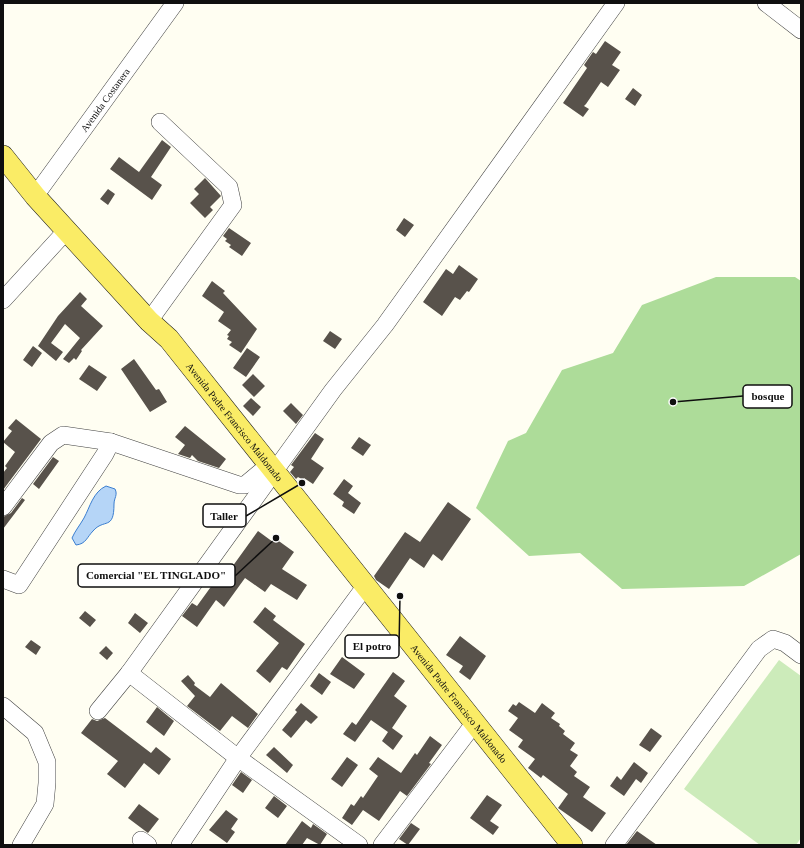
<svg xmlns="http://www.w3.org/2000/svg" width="804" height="848" viewBox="0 0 804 848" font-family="Georgia,serif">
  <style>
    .green { fill: #ccebba }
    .forest { fill: #addc99 }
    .water { fill: #b5d5f7; stroke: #3b7ed0 }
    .building { fill: #58524b }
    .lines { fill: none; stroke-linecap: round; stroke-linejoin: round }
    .minor-casing { stroke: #424242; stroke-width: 18 }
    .major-casing { stroke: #202020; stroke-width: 22 }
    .minor { stroke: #fff; stroke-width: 17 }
    .major { stroke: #faec66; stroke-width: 21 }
    .labels { text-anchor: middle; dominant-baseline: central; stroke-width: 4; stroke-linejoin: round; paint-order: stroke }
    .street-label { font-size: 10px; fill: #0f0f0f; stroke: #fff }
    .leader { fill: none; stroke: #0f0f0f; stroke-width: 1.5 }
    .callout-dot { fill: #0f0f0f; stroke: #fff; stroke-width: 1.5 }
    .callout { fill: #fff; stroke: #0f0f0f; stroke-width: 1.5 }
    .callout-label { font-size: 11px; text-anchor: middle; font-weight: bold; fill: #0f0f0f }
  </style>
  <rect width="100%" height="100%" fill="#fffef2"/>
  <path class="green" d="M779,660L801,676V838L796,845H760L684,789Z"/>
  <path class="forest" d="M716,277H795L801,281V554L744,586L622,589L580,553L529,556L476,508L508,441L526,433L562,370L613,353L642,305Z"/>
  <path class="water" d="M106,486L115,489C118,495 114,498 114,504C114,531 104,518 93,531C87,537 86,544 76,545L72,538C75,531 80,525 84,518C90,507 93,492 106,486Z"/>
  <path class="building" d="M605,41L621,52L612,65L620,70L608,87L601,82L586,104L584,106L589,109L583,117L563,103L587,68L584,65L593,52L596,54Z
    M633,88L642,95L635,106L625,99Z
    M162,140L171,147L151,177L162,185L152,200L110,169L119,157L139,172Z
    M205,178L221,196L210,207L213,210L205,218L190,203L199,194L194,189Z
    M108,189L115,194L108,205L100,199Z
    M404,218L414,225L405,237L396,230Z
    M229,228L251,243L242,256L229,247L231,245L225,241L227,239L223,236Z
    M459,265L478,279L469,292L467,291L460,300L455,297L442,316L423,302L446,269L453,274Z
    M212,281L225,291L223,293L257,329L241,353L229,345L232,342L227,339L229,336L227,335L231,330L218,321L224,312L202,296Z
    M80,292L87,299L81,306L103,326L81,350L82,351L76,360L74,358L69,363L63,359L80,338L65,324L51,343L63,352L56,361L38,346L58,316Z
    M330,331L342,339L335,349L323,341Z
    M33,346L42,353L32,367L23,360Z
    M247,348L260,357L246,377L233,368Z
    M134,359L156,390L159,389L167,402L150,412L121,369Z
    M89,365L107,377L97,391L79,379Z
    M253,374L265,386L254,397L242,385Z
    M251,398L261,407L253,416L243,406Z
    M291,403L303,415L296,424L283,411Z
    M16,419L41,439L3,490V473L7,468L5,466L15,452L3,442L12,431L8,428Z
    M185,426L226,459L219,468L198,461L192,455L190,458L178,454L185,445L175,437Z
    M315,433L324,439L311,459L324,468L313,484L304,478L303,480L298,477L296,479L290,472L294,467L291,465Z
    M359,437L371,445L363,456L351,448Z
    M53,457L59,461L39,489L33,484Z
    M344,479L353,486L348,493L361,503L354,514L342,506L344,502L333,494Z
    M22,498L25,500L3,529V517L11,513Z
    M448,502L471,519L442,561L433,554L424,568L410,558L389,589L376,580L374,576L405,532L420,542Z
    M258,531L273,542L276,539L294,552L282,569L307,585L297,600L271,584L265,592L245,578L224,607L216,600L197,627L182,616L192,603L197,606L218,577L222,581Z
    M265,607L276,616L273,620L305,644L287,670L282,667L270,683L256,671L279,643L253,622Z
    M85,611L96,620L90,627L79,618Z
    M135,613L148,623L140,633L128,623Z
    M460,636L486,656L470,680L459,672L463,666L446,655Z
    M31,640L41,647L36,655L25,647Z
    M106,646L113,653L107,660L99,653Z
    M342,657L365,674L354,689L330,674Z
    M393,672L405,681L394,696L407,706L392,728L403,736L393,750L382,741L388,732L371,720L355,742L343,734L352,722L356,725Z
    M319,673L331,682L322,695L310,686Z
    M188,675L195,683L194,685L210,697L221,683L258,714L248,728L232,716L220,731L187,706L195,696L181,681Z
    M519,702L535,713L542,703L555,713L551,718L560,724L559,726L565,731L563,734L575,743L570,750L578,755L570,766L577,772L574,776L590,787L583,797L606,813L592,832L558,808L568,794L543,775L541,778L528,768L535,759L518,747L523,740L509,730L518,718L508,711L513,704L516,706Z
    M301,703L318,717L311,724L306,720L291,738L282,730L297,712L295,710Z
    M157,707L174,721L164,736L146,722Z
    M105,718L151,753L156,747L171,759L159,775L144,763L125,788L107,774L118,761L81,733L92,719L97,721Z
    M651,728L662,736L650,752L639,745Z
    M430,736L442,745L429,763L431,764L407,796L400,791L379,821L363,810L352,825L342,818L351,804L354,806L361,796L363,798L378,776L369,769L378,757L401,773L415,753L417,755Z
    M274,747L293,765L287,773L266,755Z
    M347,757L358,765L342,787L331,779Z
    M634,762L648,773L641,783L636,779L624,796L610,786L617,776L621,780Z
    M241,772L252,780L243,793L232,785Z
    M487,795L502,805L490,821L499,827L493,835L470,818Z
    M274,796L287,806L278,818L265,808Z
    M139,804L159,819L148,833L128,818Z
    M226,810L238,819L231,829L235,832L227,843L209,830Z
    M302,821L311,828L313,824L327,834L320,845L307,838L302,845H285Z
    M411,823L420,829L408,845L399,839Z
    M637,831L657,845H626Z"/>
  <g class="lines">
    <defs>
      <g id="minor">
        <path d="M766,3L801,30"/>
        <path id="s1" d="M35,196L175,3"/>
        <path d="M3,300L67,230"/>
        <path d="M149,321L233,205L229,187L160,122"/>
        <path d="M3,507L51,443L63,435L111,442L239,485H245L263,470"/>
        <path d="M3,579L19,585L105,454L111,442"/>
        <path d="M129,673L238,758L359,845"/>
        <path d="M3,706L35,733L47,762V783L45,804L21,845"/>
        <path d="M98,711L129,673L333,390L385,325L616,3"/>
        <path d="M141,840L148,845"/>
        <path d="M180,845L238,758L361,592"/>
        <path d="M382,845L470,729"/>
        <path d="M614,845L759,649L773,639L785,643L801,655"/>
      </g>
      <g id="major">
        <path id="s2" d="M3,156L35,196L149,321L169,339L572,845"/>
      </g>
    </defs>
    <use href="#minor" class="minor-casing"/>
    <use href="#major" class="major-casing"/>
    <use href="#minor" class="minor"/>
    <use href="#major" class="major"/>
  </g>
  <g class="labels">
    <g class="street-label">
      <text stroke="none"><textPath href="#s1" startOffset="119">Avenida Costanera</textPath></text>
      <text stroke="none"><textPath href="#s2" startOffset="353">Avenida Padre Francisco Maldonado</textPath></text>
      <text stroke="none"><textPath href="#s2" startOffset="713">Avenida Padre Francisco Maldonado</textPath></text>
    </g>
  </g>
  <path class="leader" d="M673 402L743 396M302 483L246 516M276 538L235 576M400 596L399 646"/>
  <g class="callout-dot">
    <circle cx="673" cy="402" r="4"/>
    <circle cx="302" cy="483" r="4"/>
    <circle cx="276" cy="538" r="4"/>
    <circle cx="400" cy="596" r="4"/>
  </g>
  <g class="callout">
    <rect x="743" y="385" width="49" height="23" rx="4"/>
    <rect x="203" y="504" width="43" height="23" rx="4"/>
    <rect x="78" y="564" width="157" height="23" rx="4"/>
    <rect x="345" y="635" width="54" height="23" rx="4"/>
  </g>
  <g class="callout-label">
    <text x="768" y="400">bosque</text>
    <text x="224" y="520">Taller</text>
    <text x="156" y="579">Comercial "EL TINGLADO"</text>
    <text x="372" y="650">El potro</text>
  </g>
  <rect width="804" height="848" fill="none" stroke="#0f0f0f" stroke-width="8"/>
</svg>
